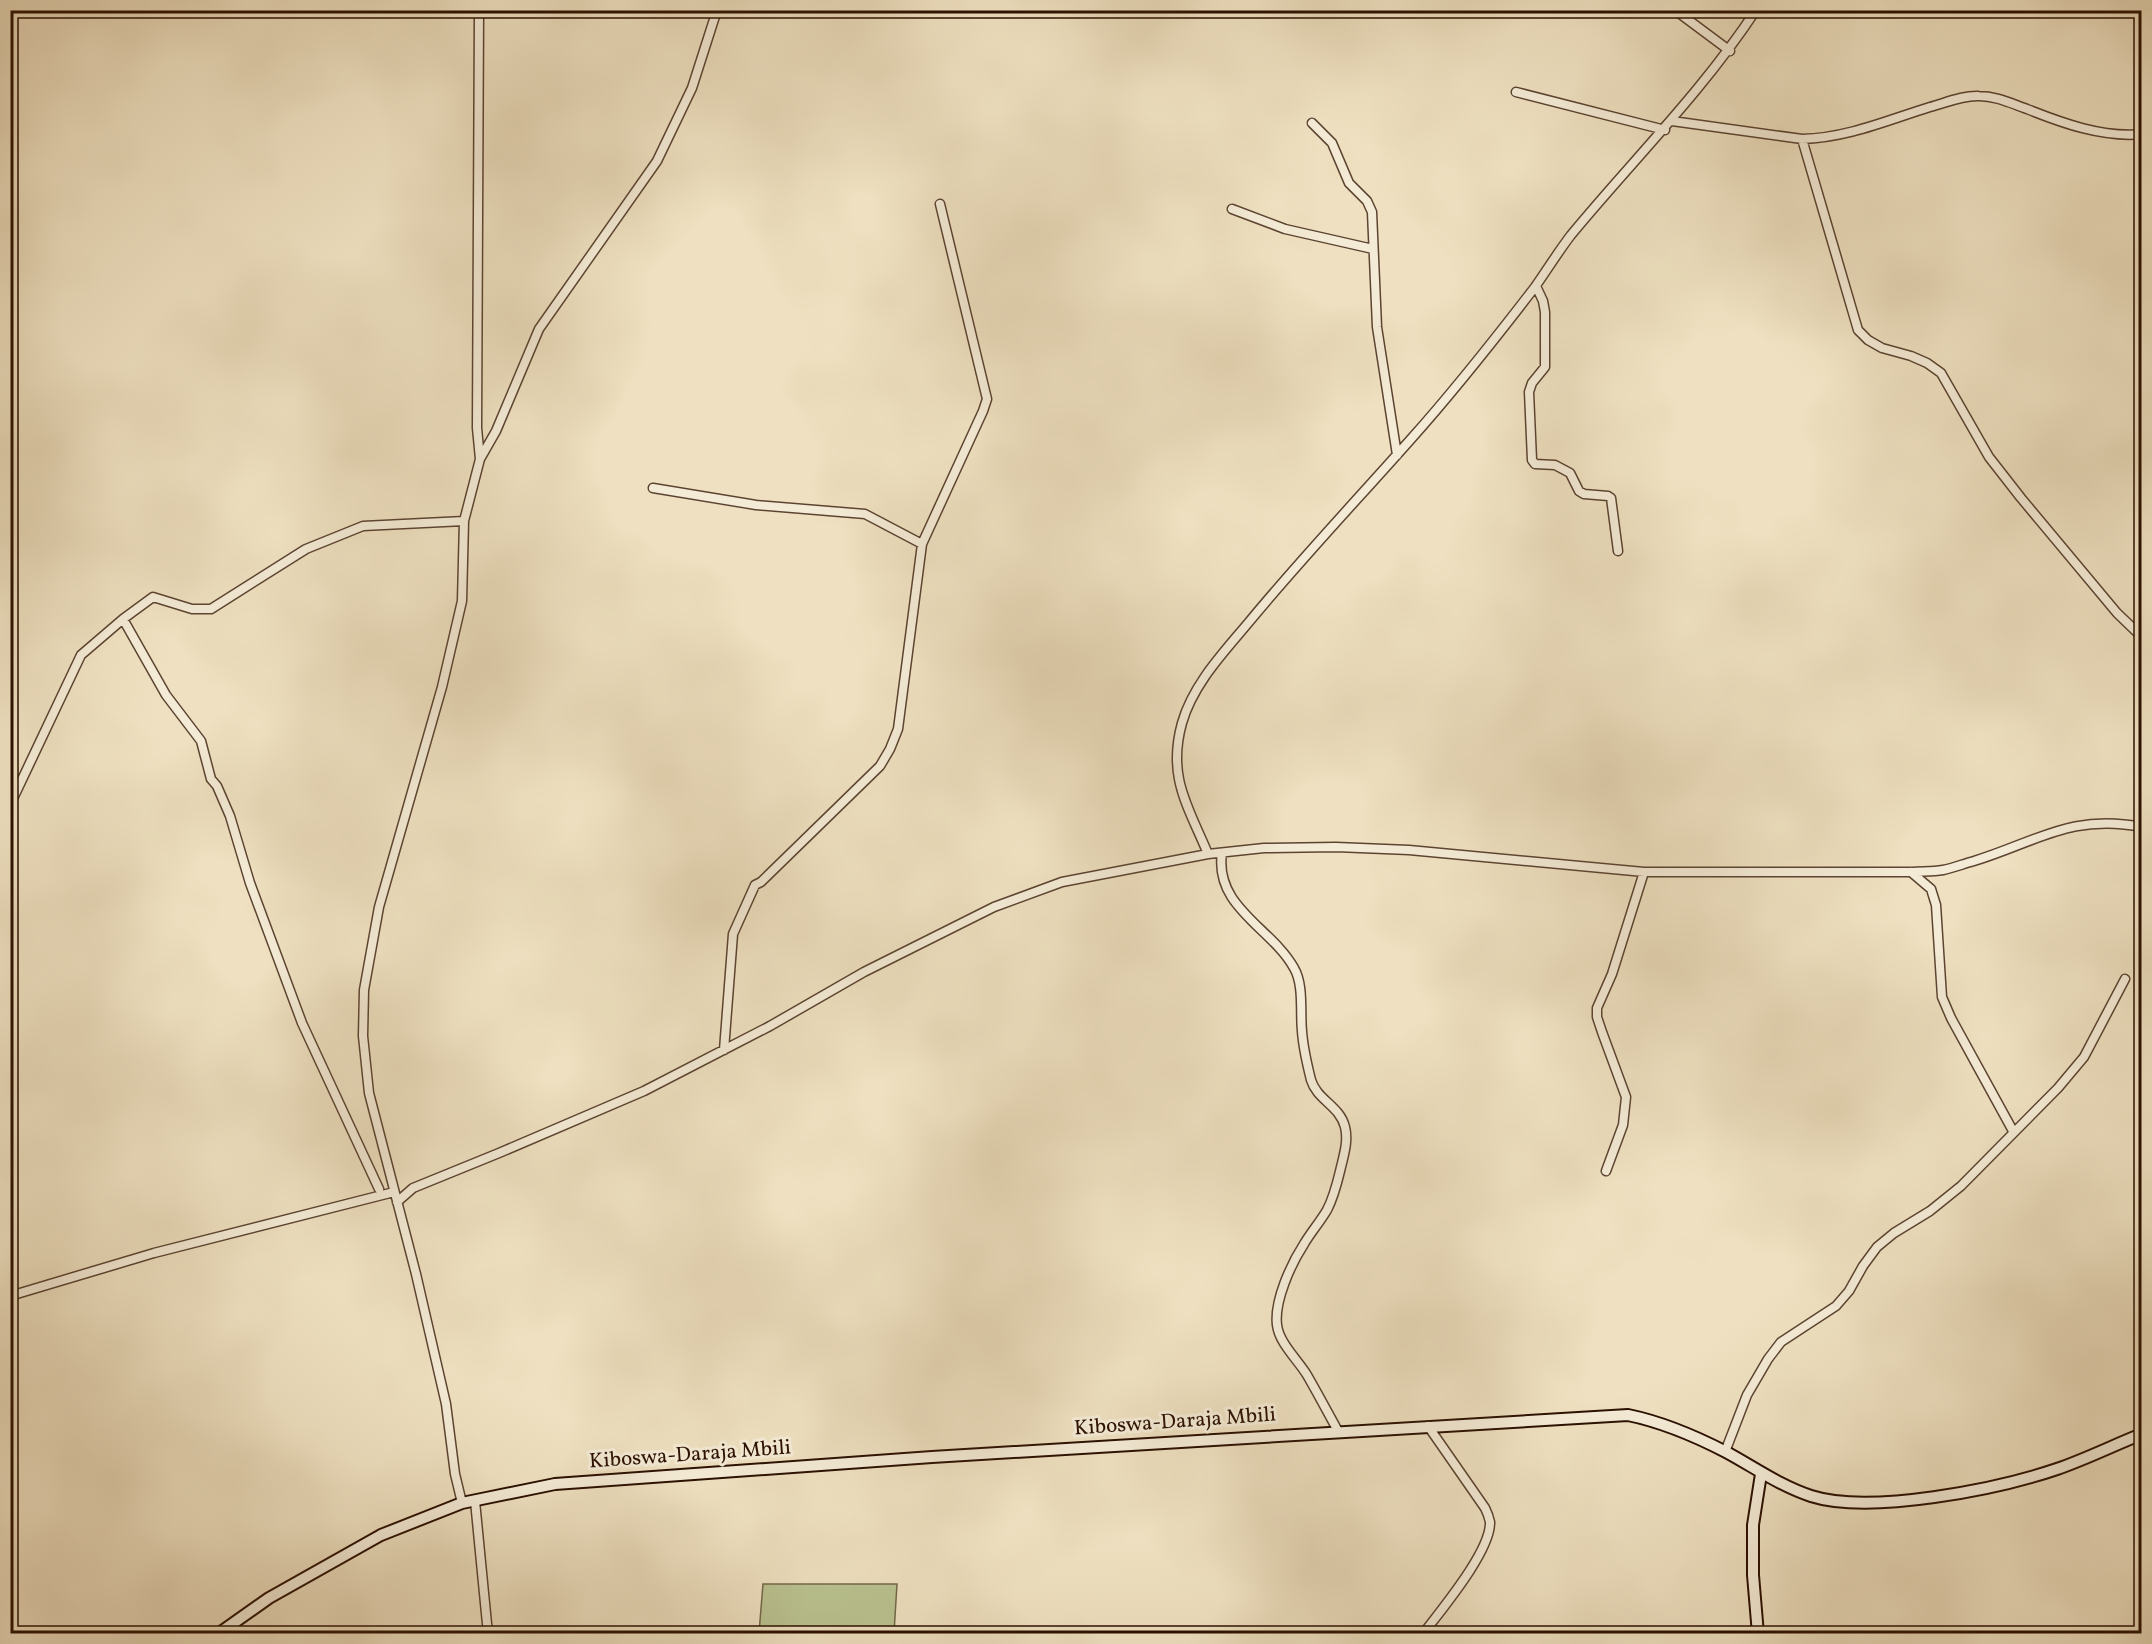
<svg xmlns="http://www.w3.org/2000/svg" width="2152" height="1644" viewBox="0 0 2152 1644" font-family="Vollkorn,serif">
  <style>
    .green { fill: #bac291; stroke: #726949; stroke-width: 1.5 }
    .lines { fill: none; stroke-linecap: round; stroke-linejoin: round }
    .minor-casing { stroke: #5c4431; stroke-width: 11 }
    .secondary-casing { stroke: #2b1001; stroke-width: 14 }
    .minor { stroke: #f4ebd6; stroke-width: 8 }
    .secondary { stroke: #f4ebd6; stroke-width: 10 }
    .labels { text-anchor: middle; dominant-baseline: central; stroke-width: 6; stroke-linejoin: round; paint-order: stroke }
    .street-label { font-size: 21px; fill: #2b1001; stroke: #f4ebd6 }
  </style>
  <rect width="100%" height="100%" fill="#eee0c0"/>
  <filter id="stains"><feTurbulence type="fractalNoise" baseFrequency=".00333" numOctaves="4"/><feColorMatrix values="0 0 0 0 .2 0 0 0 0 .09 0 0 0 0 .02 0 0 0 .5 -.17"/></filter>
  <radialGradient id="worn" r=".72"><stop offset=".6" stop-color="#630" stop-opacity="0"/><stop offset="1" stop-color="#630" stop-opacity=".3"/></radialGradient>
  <path class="green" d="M763,1584H897L894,1633H759Z"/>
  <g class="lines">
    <defs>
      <path id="minor" d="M479,10L477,428L480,459
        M1675,10L1730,51
        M1516,92L1665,130
        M1672,121L1802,139C1847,138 1888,120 1930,107C1945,103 1963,95 1979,96C1996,96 2010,103 2027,109C2062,123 2103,138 2142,134
        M1312,123L1332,143L1349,183L1367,201L1372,212L1377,327L1397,455
        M1802,139L1858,330L1868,340L1882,348L1911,356L1927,363L1941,373L1989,457L2021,498L2117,613L2142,637
        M1232,209L1285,229L1373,249
        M1536,286L1543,301L1545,312V367L1532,383L1529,392L1532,460L1535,464L1555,465L1570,473L1579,491L1584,494L1608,496L1611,498L1618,551
        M653,488L756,505L865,514L922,544
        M123,619L166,695L201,741L211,779L217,786L230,816L250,883L302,1023L379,1189
        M10,805L81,655L123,619L153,597L192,609H211L306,549L363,526L464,521
        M1222,853C1214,907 1272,928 1294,968C1304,985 1300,1012 1302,1031C1303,1047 1307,1064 1311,1080C1317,1100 1340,1106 1345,1127C1348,1139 1345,1151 1342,1163C1338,1179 1335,1195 1327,1210C1320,1222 1311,1232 1304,1244C1291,1264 1274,1301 1277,1325C1279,1343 1298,1360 1307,1375C1318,1394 1328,1413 1338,1431
        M1208,854L1264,848L1336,847L1409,850L1644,872H1911C1921,871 1932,872 1943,870C1953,868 1963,864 1974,861C2036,842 2072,813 2142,827
        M1911,872L1931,889L1936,905L1942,997L1951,1018L2013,1131
        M724,1050L733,934L755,885L761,882L880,766L890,749L898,729L922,544L983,411L987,399L940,204
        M1606,1171L1623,1125L1626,1097L1602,1032L1597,1017V1008L1612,974L1644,872
        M397,1202L413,1188L499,1153L644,1091L770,1026L864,972L994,907L1062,882L1208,854C1188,806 1167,777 1182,723C1193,684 1224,652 1249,622C1301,559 1357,500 1411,439C1454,391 1495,339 1535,287C1547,270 1558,252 1571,235C1633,160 1702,92 1756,10
        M10,1296L154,1253L394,1192
        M1725,1452L1747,1395L1768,1359L1781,1342L1836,1306L1849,1291L1863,1266L1877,1247L1894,1233L1930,1211L1961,1186L2058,1088L2084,1057L2125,979
        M475,1501L488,1634
        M462,1503L455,1474L446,1404L416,1274L369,1093L363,1036L364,990L379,907L442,687L462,601L464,521L480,459L496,431L539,329L657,161L692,88L717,10
        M1423,1634C1441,1610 1491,1551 1490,1522C1489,1517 1487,1512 1485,1508L1428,1426"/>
      <path id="secondary" d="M218,1634L269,1598L381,1535L462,1503L555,1484L932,1457L1628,1415C1662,1422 1695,1436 1726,1452C1754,1467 1780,1486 1811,1496C1870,1515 1998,1489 2057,1469C2086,1459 2114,1445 2142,1434
        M1758,1634L1753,1575V1525L1761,1474"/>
    </defs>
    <use href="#minor" class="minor-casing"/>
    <use href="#secondary" class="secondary-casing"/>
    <use href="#minor" class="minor"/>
    <use href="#secondary" class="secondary"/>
  </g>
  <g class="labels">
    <g class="street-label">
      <text transform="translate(1175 1422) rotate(-4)">Kiboswa-Daraja Mbili</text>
      <text transform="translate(690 1455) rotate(-4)">Kiboswa-Daraja Mbili</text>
    </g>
  </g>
  <rect width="2152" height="1644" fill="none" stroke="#eee0c0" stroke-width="36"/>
  <rect x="12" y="12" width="2128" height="1620" fill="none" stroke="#2b1001" stroke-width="3"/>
  <rect x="18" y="18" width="2116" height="1608" fill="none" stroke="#2b1001" stroke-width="1.5"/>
  <rect width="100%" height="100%" filter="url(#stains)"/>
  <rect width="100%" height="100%" fill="url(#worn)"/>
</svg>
